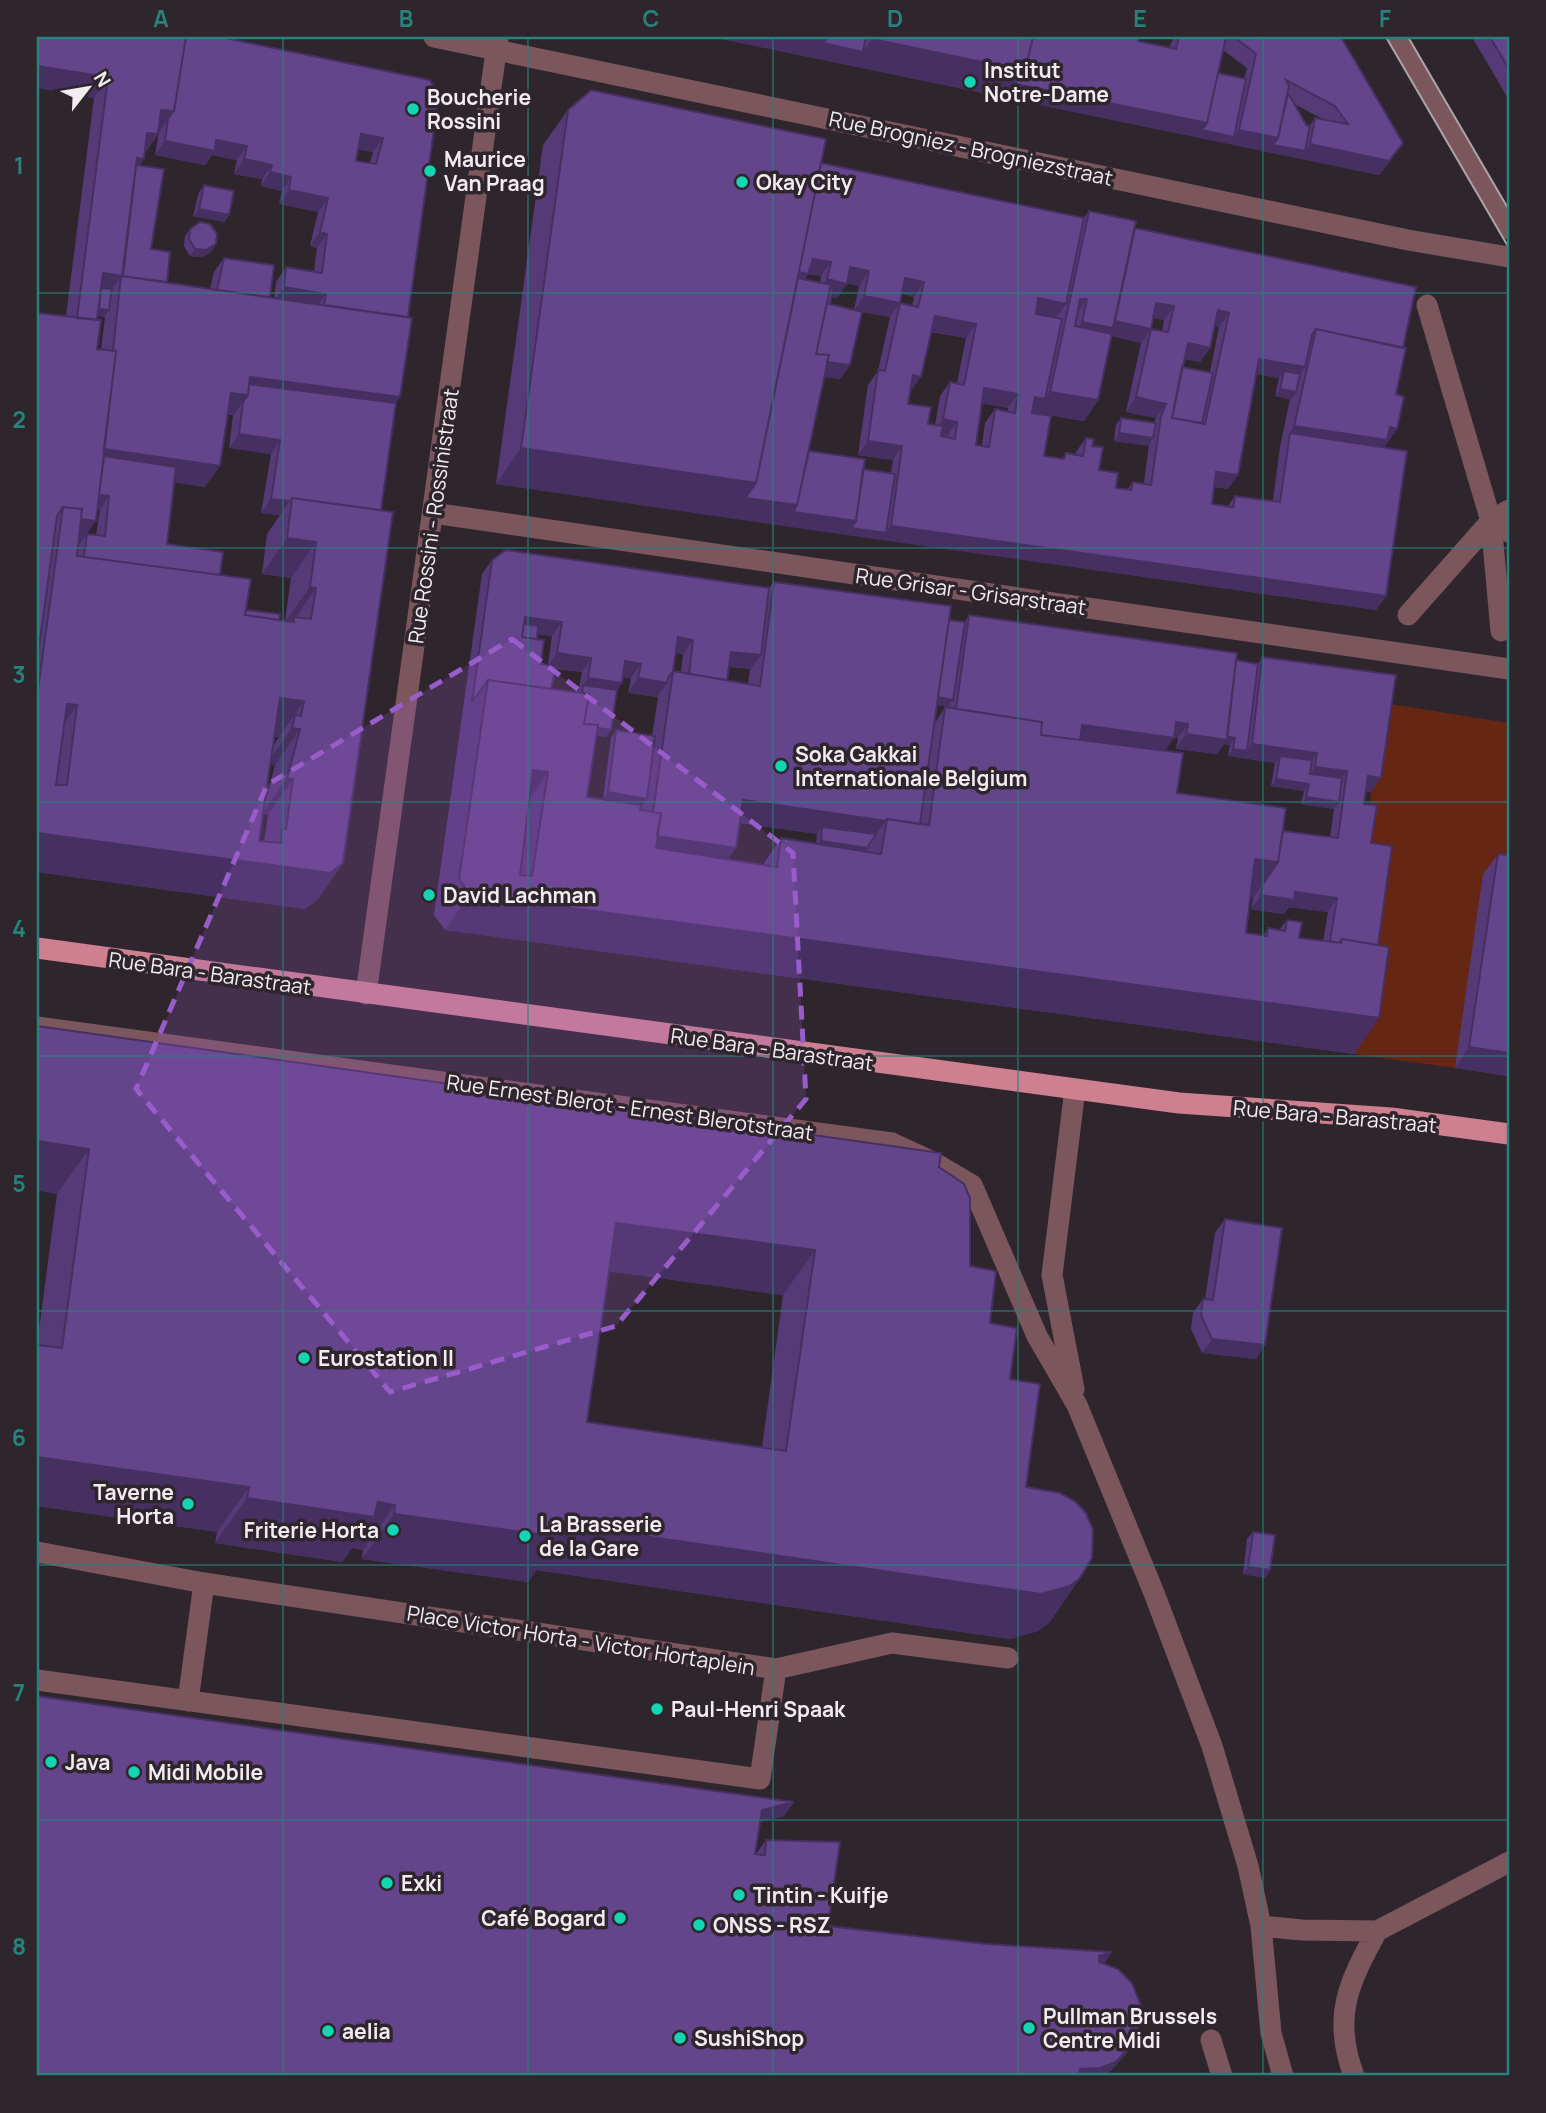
<svg xmlns="http://www.w3.org/2000/svg" width="1546" height="2113" viewBox="0 0 1546 2113" font-family="Manrope,sans-serif">
  <style>
    .green { fill: #652713 }
    .lines { fill: none; stroke-linecap: round; stroke-linejoin: round }
    .minor { stroke: #7c565d; stroke-width: 21 }
    .major { stroke: #ce8091; stroke-width: 21 }
    .tram { stroke: #a9a2a7; stroke-width: 2 }
    .wall { fill: #563a78; fill-rule: evenodd }
    .shaded-wall { fill: #463061 }
    .building { fill: #64448b; stroke: #463061; stroke-width: 2; fill-rule: evenodd }
    .marked { fill: #995ccb; fill-opacity: 0.2; stroke: #995ccb; stroke-width: 5; stroke-dasharray: 14 9; stroke-linejoin: round }
    .grid { fill: none; stroke: #26827b; stroke-width: 2; stroke-opacity: 0.55 }
    .poi-dot { fill: #13d5b3; stroke: #2f262d; stroke-width: 2.5 }
    .labels { text-anchor: middle; dominant-baseline: central; stroke-width: 7; stroke-linejoin: round; paint-order: stroke }
    .poi-label { font-size: 21px; font-weight: bold; fill: #f2ecf0; stroke: #2f262d; text-anchor: start }
    .street-label { font-size: 21px; fill: #f2ecf0; stroke: #2f262d }
    .neatline { fill: none; stroke: #26827b; stroke-width: 2.5 }
    .grid-label { font-size: 23px; text-anchor: middle; font-weight: bold; fill: #26827b }
  </style>
  <rect width="100%" height="100%" fill="#2f262d"/>
  <path class="green" d="M1384,703L1509,723V878L1455,1068L1354,1054L1382,860L1362,857Z"/>
  <g class="lines">
    <path class="minor" d="M434,37L1408,240L1509,257
      M1397,37L1509,229
      M1427,305L1491,521
      M433,513L1509,669
      M1408,615L1491,521L1509,532
      M1501,631L1491,521L1509,510
      M366,994L498,37
      M37,1027L892,1143L933,1162L972,1185L1037,1336L1077,1405L1154,1593L1212,1746L1248,1866L1261,1926L1271,2033L1283,2076
      M1074,1389L1052,1275L1075,1089
      M37,1552L204,1583L776,1669L760,1779L37,1680
      M776,1669L892,1643L1008,1658
      M188,1701L204,1583
      M1261,1926L1302,1930L1377,1931L1509,1862
      M1211,2040L1222,2076
      M1354,2076C1332,2017 1348,1984 1377,1931"/>
    <path class="major" d="M37,948L1179,1103L1391,1118L1509,1134"/>
    <path class="tram" d="M1386,37L1509,248
      M1408,37L1509,210"/>
  </g>
  <path class="wall" d="M37,37L430,80L396,403L381,510L343,863L318,899L305,909L37,872V313L66,316L94,98ZM158,132H159L155,155L205,165L212,155L237,160L234,174L262,179L261,186L282,191L279,204L318,212L310,246L317,248L314,271L286,267L276,282L274,298L270,297L224,258L214,272L210,289L167,282L151,249L139,166L144,159L145,153L158,134ZM358,149L373,152L370,163L356,161ZM98,316L105,317L101,350L97,349ZM227,415H233L229,448L271,454L261,513L280,515L267,534L262,574L291,578L285,621L246,610L220,575L167,544L175,482L205,487ZM97,510H100L96,535L87,534ZM274,737H279L272,748ZM270,764L275,765L263,811ZM262,814L268,815L264,841H259Z
    M712,37H1139L1138,41L1169,48L1171,43L1175,37H1341L1393,157L1379,175ZM1223,50L1247,68L1244,79L1218,73ZM1294,104L1325,120L1315,118L1310,125L1307,126Z
    M1472,37H1509V100Z
    M568,110L1084,218L1089,211L1135,228L1403,348L1396,394L1397,429L1384,447L1386,596L1376,610L496,484L543,145ZM808,274L821,276L820,282L805,279ZM847,283L859,286L854,310L830,304L832,297L837,298ZM902,294L914,297L912,306L900,303ZM862,312L890,317L878,371L868,385L858,455L893,460L891,473L863,469L809,451L824,377L840,379L850,365ZM1153,318L1164,320L1162,331L1151,329ZM1215,326L1219,327L1210,372L1182,367L1184,359L1200,362L1210,348ZM931,332L966,338L957,383L950,382L940,396L935,425L928,424L908,404L910,391H911ZM1112,336L1141,343L1126,412L1156,418L1154,423L1121,418L1116,425L1114,441L1149,445L1144,483L1133,482L1127,490L1116,488L1099,470L1092,446L1086,438L1076,452L1075,455L1066,453L1062,459L1044,456L1032,412L1084,421L1098,400ZM1256,374L1279,378L1275,396L1290,399L1280,447L1273,501L1235,496L1228,506L1212,504L1214,487L1228,489ZM982,403L1008,408V411L995,409L985,423L982,445H976Z
    M204,185L229,215L224,222L193,216L199,192Z
    M190,229L216,244L211,252L201,257L190,256L184,246L185,236Z
    M492,560L769,588L774,582L949,620L965,622L969,615L1258,664L1262,657L1381,778L1371,792L1366,791L1364,804L1371,843L1354,1054L445,930L434,915L482,574ZM537,634L552,636L548,664H541L537,639ZM676,653L683,654L681,672L673,671ZM729,667L750,669L748,684L727,680ZM555,669L582,672L578,693L551,689ZM622,677L631,678L628,693L658,697L652,736L616,730L611,738L603,799L587,797L597,735L606,737L611,730L617,690ZM937,705L949,706V708L945,707L935,723ZM1174,737L1178,738L1176,749L1217,754L1224,744L1230,745L1228,756L1275,763L1271,786L1304,791L1301,804L1334,809L1330,837L1283,831L1177,793L1165,750ZM740,823L817,834L816,844L781,838L763,865L728,859ZM1250,897L1253,898L1251,909L1284,914L1289,907L1328,912L1323,941L1299,938L1287,920L1279,930L1268,928L1263,936L1246,933Z
    M1498,854L1509,855V1076L1455,1068L1483,874Z
    M37,1026L939,1167L990,1323L1010,1379L1026,1487L1080,1578L1049,1623L1038,1631L1010,1639L536,1570L528,1582L362,1559L363,1550L352,1548L342,1562L215,1543L217,1532L37,1506V1345L57,1194L37,1190ZM608,1271L783,1295L762,1447L587,1422Z
    M1225,1219L1256,1359L1202,1353L1191,1329L1193,1313L1203,1299H1205L1215,1233Z
    M1253,1532L1270,1570L1265,1578L1243,1574L1247,1539Z
    M794,1802L784,1816L760,1822L755,1854H756L766,1840L828,1926L987,1944L1112,1952L1104,1964L1136,2040L1126,2054L1106,2076H37Z"/>
  <path class="shaded-wall" d="M712,37H828L863,52L872,39L1025,71L1207,123L1234,137L1239,130L1278,138L1268,152Z
    M37,66L108,77L94,98L37,88Z
    M161,110L174,111L159,132L146,130Z
    M147,133L158,134L143,155Z
    M361,134L383,138L373,152L351,148Z
    M216,140L247,146L237,160L212,155L205,165L155,155L165,141Z
    M1403,143L1379,175L1268,152L1273,145L1305,151L1310,144Z
    M137,158L144,159L131,177Z
    M244,159L272,165L262,179L234,174Z
    M270,172L291,177L282,191L261,186Z
    M289,190L328,198L318,212L279,204Z
    M199,209L229,215L224,222L193,216Z
    M320,232L327,234L317,248L310,246Z
    M216,244L211,252L201,257L190,256L195,249Z
    M813,259L831,262L821,276L808,274L798,288L791,276Z
    M850,267L869,271L859,286L840,282Z
    M103,273L121,276L107,296L93,294Z
    M905,278L924,282L914,297L895,292Z
    M827,279L847,284L837,298L817,293Z
    M284,287L326,294L316,308L274,301Z
    M864,296L900,303L890,317L854,310Z
    M1038,298L1066,304L1056,318L1029,312Z
    M1080,299H1087L1072,320Z
    M1156,303L1174,306L1164,320L1147,317Z
    M91,308L109,310L104,317L86,315Z
    M1218,310L1229,313L1219,327L1208,324Z
    M935,316L976,324L966,338L925,330Z
    M1112,320L1151,329L1141,343L1108,335L1068,342L1082,322Z
    M1188,343L1210,348L1200,362L1178,357Z
    M1259,359L1305,367L1295,381L1284,371L1279,378L1249,373Z
    M812,360L850,365L840,379L802,374Z
    M913,375L921,377L911,391L903,390Z
    M250,377L400,397L386,418L245,399L234,415L216,413L231,393Z
    M984,388L1018,394L1008,408L974,402Z
    M1280,389L1296,392L1291,400L1275,396Z
    M1050,392L1098,400L1084,421L1025,411L1035,397L1045,399Z
    M1136,397L1166,404L1156,418L1126,412Z
    M943,419L957,422L947,436L933,434Z
    M1294,426L1390,427L1397,429L1383,449L1290,433Z
    M1119,433L1153,438L1148,446L1114,441Z
    M239,434L280,440L271,454L229,448Z
    M868,441L902,446L893,460L858,455Z
    M521,448L756,483L797,505L783,526L496,484Z
    M102,449L220,466L205,487L95,471Z
    M1216,472L1238,475L1228,489L1207,486Z
    M92,494L109,496L100,510L82,508Z
    M271,499L290,501L280,515L261,513Z
    M793,512L856,521L886,533L881,540L783,526Z
    M62,517L96,521L77,548Z
    M891,526L1386,596L1376,610L881,540Z
    M287,538L316,542L291,578L262,574Z
    M310,587L316,588L294,620V617L290,624L284,623Z
    M525,617L562,622L552,636L519,631Z
    M678,637L693,640L683,654L668,651Z
    M731,652L761,655L751,669L721,666Z
    M557,653L591,658L582,672L547,667Z
    M625,661L641,664L631,678L615,676Z
    M588,678L622,683L612,697L583,685Z
    M638,678L667,683L657,697L628,693Z
    M931,696L953,700L948,707L926,703Z
    M280,698L304,701L279,737L254,734Z
    M67,704L77,705L52,741Z
    M1176,722L1188,724L1178,738L1166,736Z
    M577,725L611,730L606,737L572,732Z
    M1082,725L1174,738L1164,752L1072,740Z
    M292,728L300,729L275,765L267,763Z
    M1186,734L1224,736L1235,738L1230,745L1224,744L1217,754L1176,749Z
    M1252,744L1317,753L1307,767L1280,756L1275,763L1242,758Z
    M1233,749L1247,751L1242,758L1228,756Z
    M1315,767L1347,771L1337,785L1305,781Z
    M533,770L548,772L523,808Z
    M1368,776L1381,778L1371,792L1358,791Z
    M287,778L293,779L268,815L262,814Z
    M1276,779L1309,784L1304,791L1271,786Z
    M608,792L647,799L642,806L603,799Z
    M1306,797L1339,802L1334,809L1301,804Z
    M743,800L886,821L871,841L822,827L817,834L728,821Z
    M37,833L343,863L318,899L305,909L37,872Z
    M649,835L736,848L721,869L635,856Z
    M821,841L867,848L862,855L816,849Z
    M1255,859L1278,862L1253,898L1230,895Z
    M1295,892L1337,898L1328,912L1289,907L1284,914L1251,909L1261,895Z
    M470,894L1379,1018L1354,1054L445,930Z
    M1469,1047L1509,1053V1076L1455,1068Z
    M37,1141L89,1149L57,1194L37,1190Z
    M616,1223L815,1250L783,1295L584,1268Z
    M1212,1339L1265,1345L1256,1359L1202,1353Z
    M37,1457L249,1487L217,1532L37,1506Z
    M247,1498L378,1502L395,1505L363,1550L352,1548L342,1562L215,1543Z
    M394,1514L561,1524L1080,1578L1049,1623L1038,1631L1010,1639L536,1570L528,1582L362,1559Z
    M1248,1567L1270,1570L1265,1578L1243,1574Z
    M794,1802L784,1816L753,1824L762,1810Z
    M1112,1952L1102,1966L1089,1970L1099,1956Z
    M1136,2040L1126,2054L1106,2076H1076L1080,2069Z"/>
  <path class="building" d="M37,37H186L174,111L161,110L158,134L147,133L144,159L137,158L123,276L103,273L97,320L77,318L108,77L37,66Z
    M186,37H220L430,80L439,94L408,317L324,305L326,294L284,287L286,267L322,273L327,234L320,232L328,198L289,190L291,177L270,172L272,165L244,159L247,146L216,140L215,151L165,141L168,118L174,111ZM361,134L383,138L376,164L356,161Z
    M828,37H866L863,52L823,43Z
    M872,37H1033L1025,71L872,39Z
    M1033,37H1139L1138,41L1176,49L1179,37H1226L1207,123L1016,84L1025,71Z
    M1234,37H1341L1403,143L1389,161L1310,144L1315,118L1348,124L1335,106L1286,80L1289,86L1278,138L1239,130L1256,54Z
    M1490,37H1509V69Z
    M1218,73L1246,79L1234,137L1202,130L1207,123Z
    M591,90L826,139L756,483L521,448L568,110Z
    M1288,93L1307,126L1310,125L1305,151L1273,145L1278,138Z
    M821,163L1084,218L1066,304L1038,298L1036,314L1062,319L1045,399L1035,397L1032,413L1051,416L1044,456L1064,459L1066,453L1083,456L1086,438L1094,439L1092,446L1103,447L1099,470L1118,473L1116,488L1131,490L1133,482L1151,485L1161,416L1166,404L1136,397L1151,329L1115,321L1135,228L1416,287L1403,348L1316,329L1312,335L1305,367L1259,359L1238,475L1216,472L1212,504L1233,507L1235,496L1280,502L1290,433L1407,451L1386,596L891,526L902,446L868,441L878,370L885,371L900,303L918,307L924,282L905,278L900,303L864,296L869,271L850,267L847,284L827,279L831,262L813,259L808,274L799,272ZM1156,303L1174,306L1168,332L1151,329ZM1218,310L1229,313L1205,424L1172,418L1188,343L1210,348ZM935,316L976,324L964,385L950,382L943,419L957,422L955,439L941,436L943,426L928,424L931,407L908,404L913,375L921,377ZM984,388L1018,394L1015,413L995,409L989,447L976,445Z
    M136,165L164,169L151,249L170,252L167,282L122,276Z
    M204,185L234,191L229,215L199,209Z
    M1089,211L1136,221L1113,328L1082,322L1087,299H1080L1075,326L1112,334L1098,400L1050,392Z
    M200,222L210,224L217,234L216,244L206,250L195,249L189,239L190,229Z
    M224,258L274,265L270,297L217,290Z
    M121,276L412,318L400,397L250,377L248,395L231,393L220,466L104,449L116,351H113Z
    M798,278L831,285L816,354L829,355L797,505L745,498L756,483Z
    M101,288L112,289L109,310L99,309Z
    M830,288L833,289L830,304L827,303Z
    M827,303L862,312L850,365L827,362L829,355L816,354Z
    M37,313L101,320L97,349L116,351L96,521L81,519L82,509L63,507L57,516L37,661Z
    M1316,329L1406,348L1396,394L1404,397L1397,429L1390,427L1387,440L1294,426Z
    M1182,367L1213,373L1202,423L1172,418Z
    M1284,371L1300,374L1296,392L1280,389Z
    M249,384L396,403L381,510L292,498L290,501L271,499L280,440L239,434L243,402L248,395Z
    M1121,418L1156,423L1153,438L1119,433Z
    M809,451L865,459L856,521L793,512L797,505Z
    M104,456L176,467L167,544L223,552L220,575L84,557L87,534L105,536L109,496L99,495Z
    M863,469L895,474L886,533L851,528L856,521Z
    M292,498L393,512L343,863L330,873L37,833V697L63,507L82,509L77,556L251,579L245,615L294,622V617L311,619L316,588L310,587L316,542L287,538ZM280,698L304,701L301,716L295,715L292,728L300,729L287,778L293,779L286,829H282L281,843L259,841ZM67,704L77,705L67,785H56Z
    M506,550L769,588L761,655L731,652L727,680L689,674L693,640L678,637L673,671L668,678L667,683L638,678L641,664L625,661L622,683L588,678L591,658L557,653L562,622L525,617L522,637L544,640L541,664L556,666L551,689L488,680L472,702L492,560Z
    M774,582L951,606L920,824L887,819L886,821L743,800L736,848L657,836L661,813L653,812L673,671L760,686Z
    M246,610L280,614L279,620L245,615Z
    M969,615L1237,653L1227,740L1186,734L1188,724L1176,722L1174,738L1082,725L1080,740L1041,735L1042,722L956,709Z
    M949,620L965,622L953,700L938,697Z
    M524,624L538,626L537,639L522,637Z
    M1262,657L1396,675L1381,778L1368,776L1364,804L1377,805L1371,843L1392,846L1378,945L1342,939L1339,943L1330,941L1337,898L1295,892L1294,900L1261,895L1263,884L1278,862L1283,831L1338,838L1347,771L1315,767L1317,753L1252,744Z
    M1236,660L1258,664L1247,751L1233,749L1235,738L1227,736Z
    M488,680L589,694L584,724L598,725L587,797L641,805L640,810L661,813L656,848L777,867L781,838L881,854L887,819L929,825L945,707L1042,722L1041,735L1183,753L1177,793L1286,808L1278,862L1255,859L1246,933L1267,936L1268,928L1285,931L1287,920L1302,922L1299,938L1341,943L1342,939L1389,947L1379,1018L470,894L459,879ZM533,770L548,772L532,876L520,875Z
    M583,685L617,690L611,730L598,728V725L584,724L589,694L582,693Z
    M616,730L655,736L647,799L608,792Z
    M1280,756L1312,760L1310,774L1342,778L1339,802L1306,797L1309,784L1276,779Z
    M822,827L876,834L867,848L821,841Z
    M1498,854L1509,855V1053L1469,1047Z
    M37,1026L941,1153L939,1167L964,1184L970,1198V1266L996,1271L990,1323L1017,1328L1010,1379L1040,1384L1026,1487L1060,1493L1076,1502L1086,1513L1093,1530L1092,1558L1080,1578L1070,1586L1041,1594L561,1524L559,1537L394,1514L395,1505L378,1502L374,1517L247,1498L249,1487L37,1457V1345L62,1348L89,1149L37,1141ZM616,1223L815,1250L786,1451L587,1422Z
    M1225,1219L1282,1228L1265,1345L1212,1339L1201,1315L1203,1299L1213,1300Z
    M1253,1532L1275,1535L1270,1570L1248,1567Z
    M37,1696L794,1802L762,1810L755,1854L765,1855L766,1840L840,1842L828,1926L987,1944L1112,1952L1099,1956V1962L1118,1969L1132,1983L1142,2008L1136,2040L1116,2062L1100,2068L1080,2069L1079,2076H37Z"/>
  <path class="marked" d="M512,639L793,853L806,1099L616,1326L390,1392L136,1089L267,785Z"/>
  <path class="grid" d="M283,37V2076M528,37V2076M773,37V2076M1018,37V2076M1263,37V2076M37,293H1509M37,548H1509M37,802H1509M37,1056H1509M37,1311H1509M37,1565H1509M37,1820H1509"/>
  <g class="poi-dot">
    <circle cx="970" cy="82" r="7"/>
    <circle cx="413" cy="109" r="7"/>
    <circle cx="430" cy="171" r="7"/>
    <circle cx="742" cy="182" r="7"/>
    <circle cx="781" cy="766" r="7"/>
    <circle cx="429" cy="895" r="7"/>
    <circle cx="304" cy="1358" r="7"/>
    <circle cx="188" cy="1504" r="7"/>
    <circle cx="393" cy="1530" r="7"/>
    <circle cx="525" cy="1536" r="7"/>
    <circle cx="657" cy="1709" r="7"/>
    <circle cx="51" cy="1762" r="7"/>
    <circle cx="134" cy="1772" r="7"/>
    <circle cx="387" cy="1883" r="7"/>
    <circle cx="739" cy="1895" r="7"/>
    <circle cx="620" cy="1918" r="7"/>
    <circle cx="699" cy="1925" r="7"/>
    <circle cx="1029" cy="2028" r="7"/>
    <circle cx="328" cy="2031" r="7"/>
    <circle cx="680" cy="2038" r="7"/>
  </g>
  <g class="labels">
    <g class="poi-label">
      <text x="984" y="70">Institut<tspan x="984" dy="24">Notre-Dame</tspan></text>
      <text x="427" y="97">Boucherie<tspan x="427" dy="24">Rossini</tspan></text>
      <text x="444" y="159">Maurice<tspan x="444" dy="24">Van Praag</tspan></text>
      <text x="756" y="182">Okay City</text>
      <text x="795" y="754">Soka Gakkai<tspan x="795" dy="24">Internationale Belgium</tspan></text>
      <text x="443" y="895">David Lachman</text>
      <text x="318" y="1358">Eurostation II</text>
      <text x="174" y="1492" text-anchor="end">Taverne<tspan x="174" dy="24">Horta</tspan></text>
      <text x="539" y="1524">La Brasserie<tspan x="539" dy="24">de la Gare</tspan></text>
      <text x="379" y="1530" text-anchor="end">Friterie Horta</text>
      <text x="671" y="1709">Paul-Henri Spaak</text>
      <text x="65" y="1762">Java</text>
      <text x="148" y="1772">Midi Mobile</text>
      <text x="401" y="1883">Exki</text>
      <text x="753" y="1895">Tintin - Kuifje</text>
      <text x="606" y="1918" text-anchor="end">Café Bogard</text>
      <text x="713" y="1925">ONSS - RSZ</text>
      <text x="1043" y="2016">Pullman Brussels<tspan x="1043" dy="24">Centre Midi</tspan></text>
      <text x="342" y="2031">aelia</text>
      <text x="694" y="2038">SushiShop</text>
    </g>
    <g class="street-label">
      <text transform="translate(971 148) rotate(12)">Rue Brogniez - Brogniezstraat</text>
      <text transform="translate(433 516) rotate(-82)">Rue Rossini - Rossinistraat</text>
      <text transform="translate(971 591) rotate(8)">Rue Grisar - Grisarstraat</text>
      <text transform="translate(210 973) rotate(8)">Rue Bara - Barastraat</text>
      <text transform="translate(772 1049) rotate(8)">Rue Bara - Barastraat</text>
      <text transform="translate(630 1107) rotate(8)">Rue Ernest Blerot - Ernest Blerotstraat</text>
      <text transform="translate(1335 1116) rotate(5)">Rue Bara - Barastraat</text>
      <text transform="translate(581 1640) rotate(9)">Place Victor Horta - Victor Hortaplein</text>
    </g>
  </g>
  <rect width="1546" height="2113" fill="none" stroke="#2f262d" stroke-width="77"/>
  <g transform="translate(88 88) rotate(59)" stroke="#2f262d" stroke-width="5" paint-order="stroke">
  <path d="M0-5L12 26L0 18L-12 26Z" fill="#f2ecf0"/>
  <text y="-10" font-size="19" font-weight="bold" text-anchor="middle" fill="#f2ecf0">N</text>
  </g>
  <rect x="38" y="38" width="1470" height="2036" class="neatline"/>
  <g class="grid-label">
    <text x="161" y="27">A</text>
    <text x="406" y="27">B</text>
    <text x="651" y="27">C</text>
    <text x="895" y="27">D</text>
    <text x="1140" y="27">E</text>
    <text x="1385" y="27">F</text>
    <text x="19" y="174">1</text>
    <text x="19" y="428">2</text>
    <text x="19" y="683">3</text>
    <text x="19" y="937">4</text>
    <text x="19" y="1192">5</text>
    <text x="19" y="1446">6</text>
    <text x="19" y="1701">7</text>
    <text x="19" y="1955">8</text>
  </g>
</svg>
